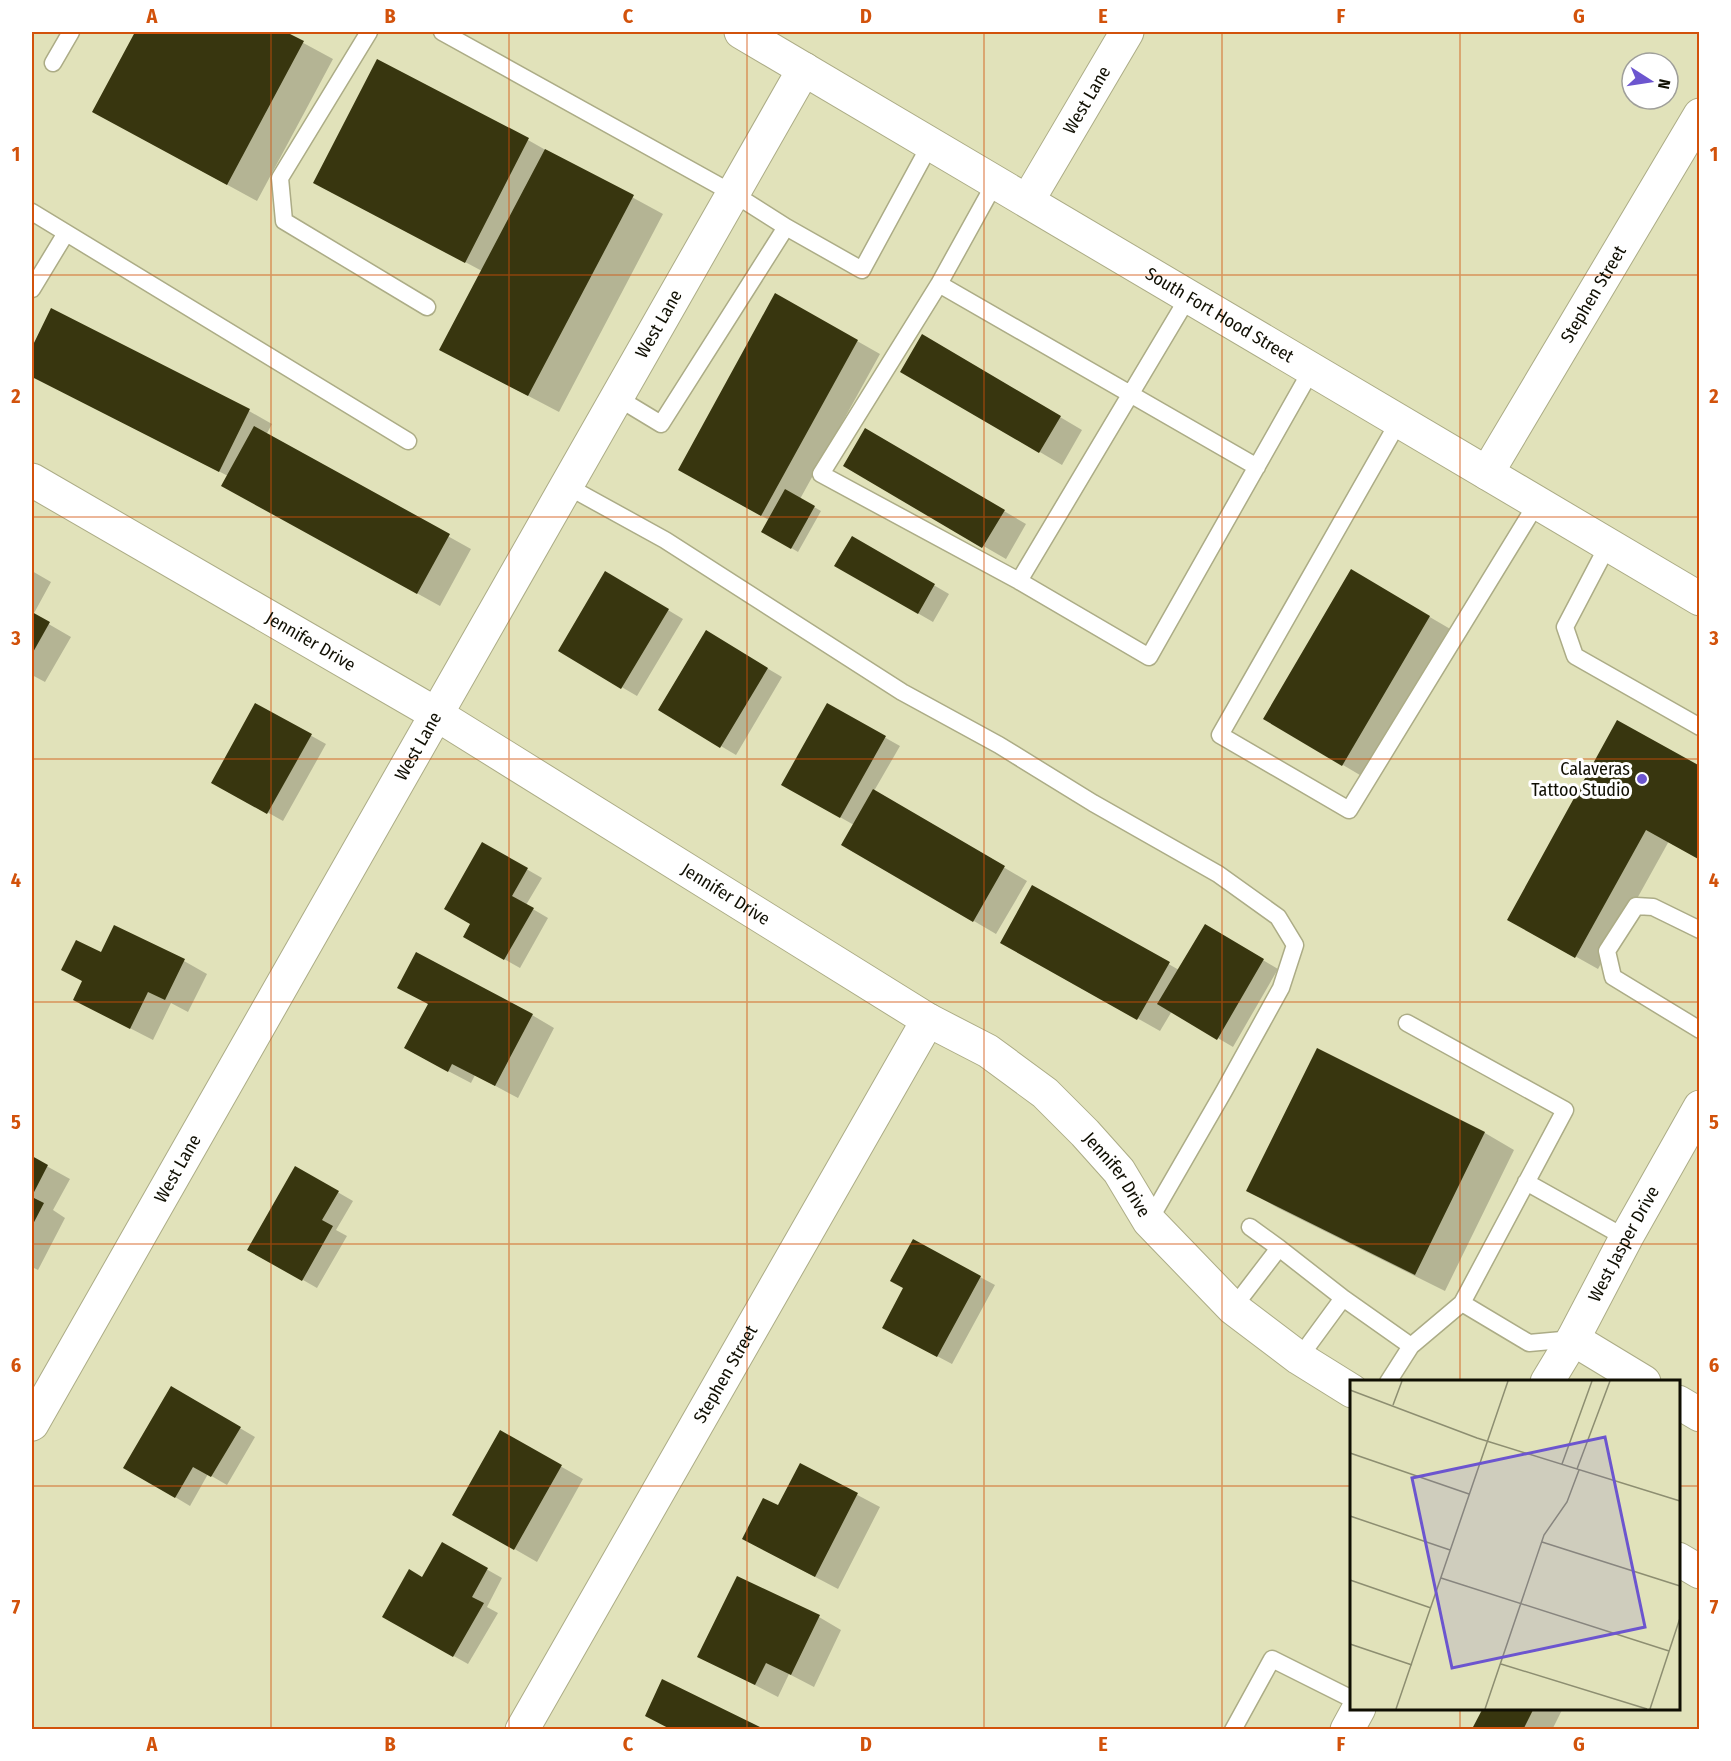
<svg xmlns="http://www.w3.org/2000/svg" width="1731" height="1761" viewBox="0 0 1731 1761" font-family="'Fira Sans Condensed',sans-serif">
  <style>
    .shadow { fill: #0003 }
    .building { fill: #38360f }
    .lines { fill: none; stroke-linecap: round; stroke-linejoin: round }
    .service-casing { stroke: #acac86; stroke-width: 19 }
    .minor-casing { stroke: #acac86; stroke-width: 35 }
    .tertiary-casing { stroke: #acac86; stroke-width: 35 }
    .trunk-casing { stroke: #acac86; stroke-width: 35 }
    .service { stroke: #fff; stroke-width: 16 }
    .minor { stroke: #fff; stroke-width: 33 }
    .tertiary { stroke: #fff; stroke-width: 33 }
    .trunk { stroke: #fff; stroke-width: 33 }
    .grid { fill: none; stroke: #d2520b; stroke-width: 1.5; stroke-opacity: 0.55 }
    .poi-dot { fill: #6c55cf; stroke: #fff; stroke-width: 2 }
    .labels { text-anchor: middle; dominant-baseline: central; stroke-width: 6; stroke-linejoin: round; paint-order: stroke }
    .street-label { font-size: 18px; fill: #100f03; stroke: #fff }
    .poi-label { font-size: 18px; fill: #100f03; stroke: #fff; text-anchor: end }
    .inset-road { fill: none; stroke: #8d8e71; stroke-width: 1.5 }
    .view { fill: #6c55cf; fill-opacity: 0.15; stroke: #6c55cf; stroke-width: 3 }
    .inset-edge { fill: none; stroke: #100f03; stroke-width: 3 }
    .neatline { fill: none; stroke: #d2520b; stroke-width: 2 }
    .grid-label { font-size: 20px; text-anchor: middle; font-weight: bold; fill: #d2520b }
  </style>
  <rect width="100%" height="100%" fill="#e1e2ba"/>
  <path class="shadow" d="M137,32H283L333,59L257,201L94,112Z
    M378,61L528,140L558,157L663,214L559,412L471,366L482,271L315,182Z
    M776,295L880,354L800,499L821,511L798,552L763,531L769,520L703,483Z
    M52,310L249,411L272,424L266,435L471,549L440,606L245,498L228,476L32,376V350Z
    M923,336L1082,430L1062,465L902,371Z
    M866,430L1026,524L1006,559L845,466Z
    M853,538L949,594L933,622L836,566Z
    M32,571L51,582L33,615L71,637L45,682L32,675Z
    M1351,571L1452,630L1365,778L1265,719Z
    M606,573L683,619L637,696L560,651Z
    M706,632L782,677L736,755L660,710Z
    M256,705L326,744L283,821L213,782Z
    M827,705L900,746L874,791L1027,881L996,934L843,844L854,825L783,785Z
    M1618,722L1669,841L1598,969L1509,919Z
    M483,844L542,878L526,905L548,918L520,968L465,937L472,924Z
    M1033,887L1179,970L1206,926L1278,969L1233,1047L1172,1011L1160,1031L1002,942Z
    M115,927L184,961L207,974L188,1012L171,1003L153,1040L75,1000L102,954Z
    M532,1015L554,1028L518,1098L475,1075L471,1083L429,1061Z
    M1318,1050L1485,1133L1514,1150L1445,1291L1278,1208L1248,1191Z
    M32,1158L70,1179L53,1210L65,1218L38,1270L32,1267Z
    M296,1168L353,1201L336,1230L347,1236L317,1288L249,1249Z
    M980,1277L995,1285L952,1364L899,1336Z
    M172,1388L255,1437L227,1485L208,1474L190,1506L125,1467Z
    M500,1432L583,1479L537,1562L454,1514Z
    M801,1465L880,1507L838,1589L766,1551L779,1508Z
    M442,1544L502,1578L487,1607L498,1613L468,1664L384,1617L423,1579Z
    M819,1617L841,1630L814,1687L789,1674L778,1697L699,1656Z
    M1485,1708H1563L1552,1730H1480Z"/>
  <path class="building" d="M135,32H286L304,41L227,185L92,112Z
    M377,59L529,138L465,263L313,183Z
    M545,149L634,195L528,396L439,350Z
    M775,293L858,340L761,516L678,470Z
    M51,308L250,409L219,472L32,377V347Z
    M922,334L1061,416L1039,453L900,372Z
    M254,426L450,534L417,594L221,486Z
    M865,428L1005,510L982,548L843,466Z
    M785,489L815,506L791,549L761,532Z
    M852,536L935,584L918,614L834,566Z
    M1351,569L1430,616L1342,766L1263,719Z
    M605,571L669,609L621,689L558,651Z
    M32,612L50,622L32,654Z
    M706,630L768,668L720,748L658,710Z
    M255,703L312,734L267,814L211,783Z
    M827,703L886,736L840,818L781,785Z
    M1617,720L1700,766V860L1646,830L1575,958L1507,920Z
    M873,789L1005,866L973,922L841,845Z
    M482,842L528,868L512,896L534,908L504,960L463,937L470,924L444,909Z
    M1032,885L1170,962L1137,1020L1000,943Z
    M1205,924L1264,959L1217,1040L1157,1004Z
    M114,925L185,959L165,1000L148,992L130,1029L73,1000L82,981L61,970L76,940L101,952Z
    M416,952L533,1014L495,1086L452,1064L448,1072L404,1048L428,1004L397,988Z
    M1317,1048L1485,1132L1415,1275L1246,1191Z
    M32,1156L48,1165L32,1196Z
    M295,1166L339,1191L322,1220L333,1226L302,1281L247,1250Z
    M32,1197L44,1203L32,1226Z
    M913,1239L981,1276L937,1357L882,1328L903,1288L890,1281Z
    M171,1386L241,1427L211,1477L193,1467L175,1498L123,1468Z
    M500,1430L562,1465L514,1550L452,1515Z
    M800,1463L858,1493L815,1577L742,1539L763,1498L778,1505Z
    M442,1542L488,1568L472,1597L484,1603L453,1657L382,1617L409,1569L422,1577Z
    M737,1576L820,1615L791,1675L766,1663L755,1685L697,1657Z
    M662,1679L760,1727L759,1730H672L645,1716Z
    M1483,1708H1534L1523,1730H1477L1473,1727Z"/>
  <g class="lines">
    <defs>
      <path id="service" d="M369,32L280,178L284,221L427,307
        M442,32L734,194L786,227L661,424L618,398
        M53,63L71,32
        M996,181L939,284L1257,467
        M32,212L408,441
        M786,227L862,270L931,143
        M939,284L821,474L1019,581
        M32,289L66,233
        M1189,296L1019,581L1149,657L1312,369
        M1399,421L1220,735L1349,810L1537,503
        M567,486L665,540L902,692L999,745L1093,803L1218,874L1278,917L1295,945L1281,988L1224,1091L1149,1221
        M1608,545L1565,627L1575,656L1700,727
        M1700,930L1653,907L1636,906L1607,951L1613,977L1700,1030
        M1407,1023L1565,1110L1462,1303L1529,1343L1573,1339
        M1526,1182L1626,1238
        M1250,1227L1279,1248
        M1233,1308L1279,1248L1343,1298
        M1299,1358L1343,1298L1411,1346
        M1388,1382L1411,1346L1462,1303
        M1233,1730L1272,1659L1352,1699"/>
      <g id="minor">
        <path id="s1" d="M1028,200L1127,32"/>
        <path id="s2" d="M1487,473L1700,115"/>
        <path id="s3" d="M32,480L436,714L928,1020L988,1051L1045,1093L1085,1133L1119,1171L1149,1221L1233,1308L1299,1358L1352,1391"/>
        <path d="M1573,1339L1644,1382"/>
        <path d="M1678,1402L1700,1415"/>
        <path id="s4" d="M32,1424L804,69"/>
        <path d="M1678,1559L1700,1572"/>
        <path id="s5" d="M522,1730L928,1020"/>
      </g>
      <g id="tertiary">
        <path id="s6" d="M1547,1382L1573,1339L1626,1238L1700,1107"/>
        <path d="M1347,1730L1359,1708"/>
      </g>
      <g id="trunk">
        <path id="s7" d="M741,32L1700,599"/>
      </g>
    </defs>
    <use href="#service" class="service-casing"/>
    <use href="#minor" class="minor-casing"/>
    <use href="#tertiary" class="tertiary-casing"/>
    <use href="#trunk" class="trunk-casing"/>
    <use href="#service" class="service"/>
    <use href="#minor" class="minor"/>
    <use href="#tertiary" class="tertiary"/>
    <use href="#trunk" class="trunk"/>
  </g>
  <path class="grid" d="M271,32V1730M509,32V1730M747,32V1730M984,32V1730M1222,32V1730M1460,32V1382M32,275H1700M32,517H1700M32,759H1700M32,1002H1700M32,1244H1700M32,1486H1352M1678,1486H1700M1460,1708V1730"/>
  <circle class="poi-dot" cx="1642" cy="779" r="6"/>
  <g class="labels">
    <g class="street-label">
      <text stroke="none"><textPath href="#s1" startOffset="116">West Lane</textPath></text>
      <text stroke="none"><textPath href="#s2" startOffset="208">Stephen Street</textPath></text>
      <text stroke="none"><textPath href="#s7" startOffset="556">South Fort Hood Street</textPath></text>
      <text stroke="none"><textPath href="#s4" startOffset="1266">West Lane</textPath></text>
      <text stroke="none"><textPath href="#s3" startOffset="322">Jennifer Drive</textPath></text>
      <text stroke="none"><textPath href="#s4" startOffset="780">West Lane</textPath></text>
      <text stroke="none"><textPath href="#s3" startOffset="808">Jennifer Drive</textPath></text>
      <text stroke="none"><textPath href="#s4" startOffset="294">West Lane</textPath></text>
      <text stroke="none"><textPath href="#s3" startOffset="1294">Jennifer Drive</textPath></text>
      <text stroke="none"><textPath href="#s6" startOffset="158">West Jasper Drive</textPath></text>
      <text stroke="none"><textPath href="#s5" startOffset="410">Stephen Street</textPath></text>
    </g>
    <g class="poi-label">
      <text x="1630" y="769">Calaveras<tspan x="1630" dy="21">Tattoo Studio</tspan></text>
    </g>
  </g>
  <g transform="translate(1350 1380)">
    <rect width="330" height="330" fill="#e1e2ba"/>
    <path class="inset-road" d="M0,10L127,58L330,121M43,25L52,1M0,73L119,114M212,84L242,1M227,89L260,1M0,136L100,170M192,162L330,206M91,198L319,271M0,200L81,228M0,264L62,285M151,284L297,329M46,329L158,1M135,329L194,155L217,122L229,90M300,329L330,238"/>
    <path class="view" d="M255,57L295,247L102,288L62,98Z"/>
    <rect width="330" height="330" class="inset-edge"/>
  </g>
  <rect width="1731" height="1761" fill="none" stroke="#ffffff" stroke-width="66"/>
  <g transform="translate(1650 81) rotate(102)"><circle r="28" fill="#ffffff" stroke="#9f9f9a" stroke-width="1.5"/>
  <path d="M0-4.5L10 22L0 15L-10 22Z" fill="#6c55cf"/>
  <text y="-9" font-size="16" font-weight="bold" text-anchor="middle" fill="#100f03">N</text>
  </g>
  <rect x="33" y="33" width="1665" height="1695" class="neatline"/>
  <g class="grid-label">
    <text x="152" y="23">A</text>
    <text x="390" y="23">B</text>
    <text x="628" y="23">C</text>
    <text x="866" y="23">D</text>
    <text x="1103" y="23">E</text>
    <text x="1341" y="23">F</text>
    <text x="1579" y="23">G</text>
    <text x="16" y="161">1</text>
    <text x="1714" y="161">1</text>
    <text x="16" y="403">2</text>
    <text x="1714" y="403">2</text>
    <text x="16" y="645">3</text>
    <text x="1714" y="645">3</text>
    <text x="16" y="887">4</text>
    <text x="1714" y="887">4</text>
    <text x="16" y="1129">5</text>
    <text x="1714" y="1129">5</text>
    <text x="16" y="1372">6</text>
    <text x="1714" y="1372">6</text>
    <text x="16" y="1614">7</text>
    <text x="1714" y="1614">7</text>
    <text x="152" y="1751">A</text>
    <text x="390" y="1751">B</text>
    <text x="628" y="1751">C</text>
    <text x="866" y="1751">D</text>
    <text x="1103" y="1751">E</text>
    <text x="1341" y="1751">F</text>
    <text x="1579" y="1751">G</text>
  </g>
</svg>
